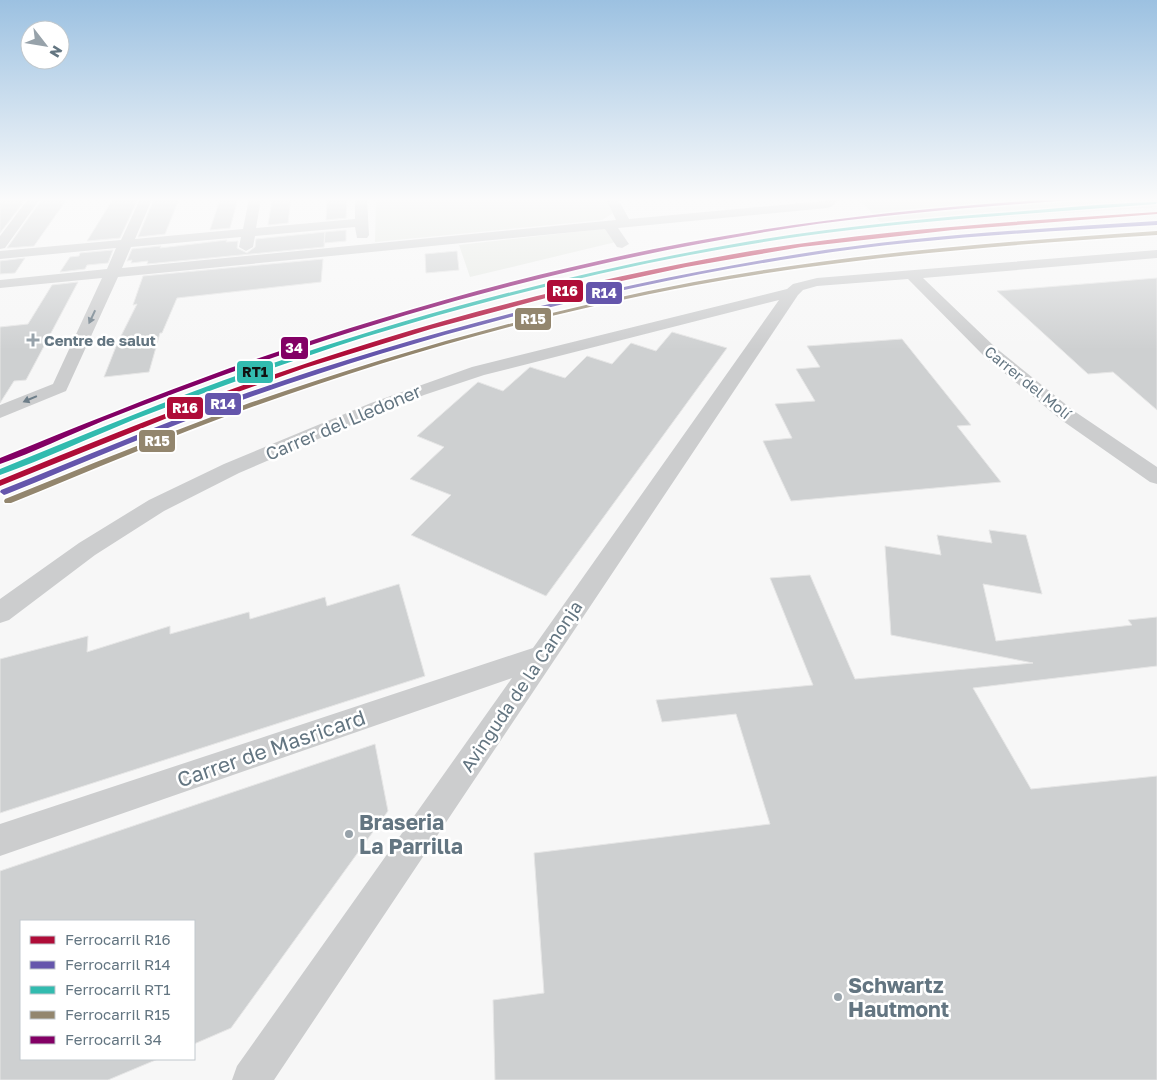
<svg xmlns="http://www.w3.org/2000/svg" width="1157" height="1080" viewBox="0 0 1157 1080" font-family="'Golos Text',sans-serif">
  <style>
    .green { fill: #e6e9e4 }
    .building { fill: #ced0d1; stroke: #e6e6e6 }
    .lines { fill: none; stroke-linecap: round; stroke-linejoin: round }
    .minor { fill: #cccdce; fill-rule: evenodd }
    .rail-1-casing { stroke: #fff; stroke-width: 3 }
    .rail-2-casing { stroke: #fff; stroke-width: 3 }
    .rail-3-casing { stroke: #fff; stroke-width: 3 }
    .rail-4-casing { stroke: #fff; stroke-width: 3 }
    .rail-5-casing { stroke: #fff; stroke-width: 3 }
    .rail-1 { fill: #af0d38; fill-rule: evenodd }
    .rail-2 { fill: #6556ac; fill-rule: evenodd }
    .rail-3 { fill: #32bbaf; fill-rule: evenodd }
    .rail-4 { fill: #93866e; fill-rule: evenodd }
    .rail-5 { fill: #830065; fill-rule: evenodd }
    .oneway { fill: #6e7e89 }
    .poi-dot { fill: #97a2aa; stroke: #fff; stroke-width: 2 }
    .labels { text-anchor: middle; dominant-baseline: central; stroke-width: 5; stroke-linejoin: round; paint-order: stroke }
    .far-poi-label { font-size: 15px; font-weight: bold; fill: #637581; stroke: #fff; text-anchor: start }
    .far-street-label { font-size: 15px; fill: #637581; stroke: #fff }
    .street-label { font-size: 18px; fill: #637581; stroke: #fff }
    .near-street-label { font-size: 21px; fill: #637581; stroke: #fff }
    .near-poi-label { font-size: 21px; font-weight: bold; fill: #637581; stroke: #fff; text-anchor: start }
    .line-badge { stroke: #fff; stroke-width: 2 }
    .badge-label { font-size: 14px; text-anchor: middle; font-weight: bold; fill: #fff }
    .pale-badge-label { font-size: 14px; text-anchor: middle; font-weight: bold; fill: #111 }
  </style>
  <rect width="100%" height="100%" fill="#f7f7f7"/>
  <path class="green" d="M376,199H607L613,213L602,220L375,242Z
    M859,199H1157V207L883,225Z
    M611,228L620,241L470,277L459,245Z"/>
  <path class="building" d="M0,199H26L0,233Z
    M42,199H67L34,246L7,248Z
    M113,199H138L120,238L87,241Z
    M154,199H179L165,234L138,237Z
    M220,199H238L230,228L210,230Z
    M272,199H291L288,223L268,225Z
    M327,199H347L346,218L326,220Z
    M346,230V241L324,243L325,232Z
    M325,232L324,247L147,264L148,261L131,263L132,260L127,261L132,249L161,246L160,248L227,240L226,242L238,241L237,248L247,253L255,247L256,239Z
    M113,250L108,263L87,265L85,269L60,272L70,257L79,256L80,253Z
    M457,251L459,270L426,273L425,254Z
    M25,258L15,273L0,274V261Z
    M323,259L321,282L177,298L162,333H160L149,372L104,377L117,344L137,304L133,305L143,276Z
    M1157,278V410L1113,372L1088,374L997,291Z
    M78,282L26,380L14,381L0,403V327L28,324L52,285Z
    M672,332L727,348L546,596L411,535L451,495L410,479L444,447L417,436L478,382L503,391L530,367L565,378L587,356L612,364L631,343L656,351Z
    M902,339L971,425L957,426L1001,482L791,501L763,441L792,438L775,404L815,401L796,369L820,367L807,346Z
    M989,530L1026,535L1042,594L983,584L996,641L1132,625L1128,620L1157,617V666L973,688L1031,789L1157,776V1080H495L493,1000L544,993L534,853L770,824L736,714L662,722L656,700L813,685L770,578L810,575L855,679L1033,663L891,635L885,546L941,555L937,535L992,543Z
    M399,584L425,676L0,813V659L88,636L87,652L170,626V634L249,612L250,619L325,597L327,606Z
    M375,744L388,811L231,1028L194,1044V921H21V1059H158L108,1080H0V871Z"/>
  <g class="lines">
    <path class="minor" d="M28,199H40L5,248L0,249V236Z
      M140,199H152L135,239L243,229L249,199H261L256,228L355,219V199H367L369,235L367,238H357L355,227L255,236L253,247L246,251L239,247L241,237L131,247L122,268L616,220L606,199H618L629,219L824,201L826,199H840L831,207L827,208L618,228L629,244L622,248L617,247L605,229L118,277L66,391L0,418V405L53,384L102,278L0,288V280L107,269L116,248L0,259V251L121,240Z
      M1157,250V258L923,278L996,348L1074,411L1157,467V484L1150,482L1060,419L984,356L908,279L817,286L803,290L798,295L274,1080H232L237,1066L512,678L0,856V824L533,648L779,300L484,375L424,395L365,419L239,473L164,511L95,555L9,620L0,623V599L79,543L149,500L224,464L371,403L472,367L787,289L793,284L817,278Z"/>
    <defs>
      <path id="rail-1" d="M1157,212V214L953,230L801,247L686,267L557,295L431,329L305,368L182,412L0,486V480C78,448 156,416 235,388C402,328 575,281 751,251C885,229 1021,221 1157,212Z"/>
      <path id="rail-2" d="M1157,221V225C1038,232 918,238 800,257C612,286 425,335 245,399C165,427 86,462 7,494L4,495L0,492L1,490C81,458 160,424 241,395C422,332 609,284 799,254C917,235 1037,229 1157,221Z"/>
      <path id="rail-3" d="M1157,202L1156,204C1038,213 920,220 803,236C655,257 508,293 365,337C287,362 210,390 133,420C89,438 45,459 0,475V469C98,429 196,388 297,355C445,306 597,267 751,241C838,227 926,218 1013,212C1061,208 1109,203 1157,202Z"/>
      <path id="rail-4" d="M1157,231V235C1002,245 848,257 696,285C544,313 394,356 249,408C168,437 90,471 11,503H5L4,501L5,499C84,467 164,434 244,405C391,354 541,311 694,282C847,253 1002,242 1157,231Z"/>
      <path id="rail-5" d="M1056,199H1075L1073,200C978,207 884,214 790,228C624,254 461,295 302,348C235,370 169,395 103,421C69,435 35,452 0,464V458C76,427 153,396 230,368C379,316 531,272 685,243C808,220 931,207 1056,199Z"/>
    </defs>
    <use href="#rail-1" class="rail-1-casing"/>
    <use href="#rail-2" class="rail-2-casing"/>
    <use href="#rail-3" class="rail-3-casing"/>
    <use href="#rail-4" class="rail-4-casing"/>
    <use href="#rail-5" class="rail-5-casing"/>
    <use href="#rail-1" class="rail-1"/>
    <use href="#rail-2" class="rail-2"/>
    <use href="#rail-3" class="rail-3"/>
    <use href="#rail-4" class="rail-4"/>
    <use href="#rail-5" class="rail-5"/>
  </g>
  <defs><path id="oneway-solid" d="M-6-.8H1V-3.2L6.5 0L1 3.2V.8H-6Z" transform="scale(1.25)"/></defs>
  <g class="oneway">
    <use href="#oneway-solid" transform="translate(92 317) rotate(115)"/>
    <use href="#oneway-solid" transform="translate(30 399) rotate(157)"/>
  </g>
  <linearGradient id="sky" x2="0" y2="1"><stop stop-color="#9cc1e1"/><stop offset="0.57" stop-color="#fbfbfb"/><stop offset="1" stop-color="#fbfbfb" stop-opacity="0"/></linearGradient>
  <rect width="1157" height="350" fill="url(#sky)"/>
  <g class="poi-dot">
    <path d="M30.5 332.5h5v5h5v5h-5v5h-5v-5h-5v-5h5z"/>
    <circle cx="349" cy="834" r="5"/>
    <circle cx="838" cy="997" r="5"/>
  </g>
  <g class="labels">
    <g class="far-poi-label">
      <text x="44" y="340">Centre de salut</text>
    </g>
    <g class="far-street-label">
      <text transform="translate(1028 382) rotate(39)">Carrer del Molí</text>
    </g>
    <g class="street-label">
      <text transform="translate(343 422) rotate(-23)">Carrer del Lledoner</text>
      <text transform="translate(521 686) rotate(-56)">Avinguda de la Canonja</text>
    </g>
    <g class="near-street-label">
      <text transform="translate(271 748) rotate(-19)">Carrer de Masricard</text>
    </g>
    <g class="near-poi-label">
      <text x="359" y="822">Braseria<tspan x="359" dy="24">La Parrilla</tspan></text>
      <text x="848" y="985">Schwartz<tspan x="848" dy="24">Hautmont</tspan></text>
    </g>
  </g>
  <g class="line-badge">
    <rect x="546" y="279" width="38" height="24" rx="5" fill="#af0d38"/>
    <rect x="585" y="281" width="38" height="24" rx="5" fill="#6556ac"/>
    <rect x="514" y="307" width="38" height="24" rx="5" fill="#93866e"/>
    <rect x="280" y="336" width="29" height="24" rx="5" fill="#830065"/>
    <rect x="236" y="360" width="38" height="24" rx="5" fill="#32bbaf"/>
    <rect x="204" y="392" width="38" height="24" rx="5" fill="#6556ac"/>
    <rect x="166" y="396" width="38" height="24" rx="5" fill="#af0d38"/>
    <rect x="138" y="429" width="38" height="24" rx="5" fill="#93866e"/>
  </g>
  <g class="badge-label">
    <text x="565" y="296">R16</text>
    <text x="604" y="298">R14</text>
    <text x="533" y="324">R15</text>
    <text x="294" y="353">34</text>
    <text x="223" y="409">R14</text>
    <text x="185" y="413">R16</text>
    <text x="157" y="446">R15</text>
  </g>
  <g class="pale-badge-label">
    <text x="255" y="377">RT1</text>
  </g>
  <rect x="20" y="920" width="175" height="140" fill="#ffffff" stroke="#c1c8cd"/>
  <rect x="30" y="936" width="25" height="8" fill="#af0d38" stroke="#c1c8cd"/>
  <text x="65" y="945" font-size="15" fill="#637581">Ferrocarril R16</text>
  <rect x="30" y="961" width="25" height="8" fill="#6556ac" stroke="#c1c8cd"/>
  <text x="65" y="970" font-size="15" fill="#637581">Ferrocarril R14</text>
  <rect x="30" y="986" width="25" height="8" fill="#32bbaf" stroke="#c1c8cd"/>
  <text x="65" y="995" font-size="15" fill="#637581">Ferrocarril RT1</text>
  <rect x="30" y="1011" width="25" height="8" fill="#93866e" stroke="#c1c8cd"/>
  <text x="65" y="1020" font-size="15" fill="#637581">Ferrocarril R15</text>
  <rect x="30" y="1036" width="25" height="8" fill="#830065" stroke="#c1c8cd"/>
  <text x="65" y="1045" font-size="15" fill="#637581">Ferrocarril 34</text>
  <g transform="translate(45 45) rotate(121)"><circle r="24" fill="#ffffff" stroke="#c1c8cd"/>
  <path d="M0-4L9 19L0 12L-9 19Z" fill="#97a2aa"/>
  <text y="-8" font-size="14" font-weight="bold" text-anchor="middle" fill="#637581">N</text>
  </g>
</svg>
